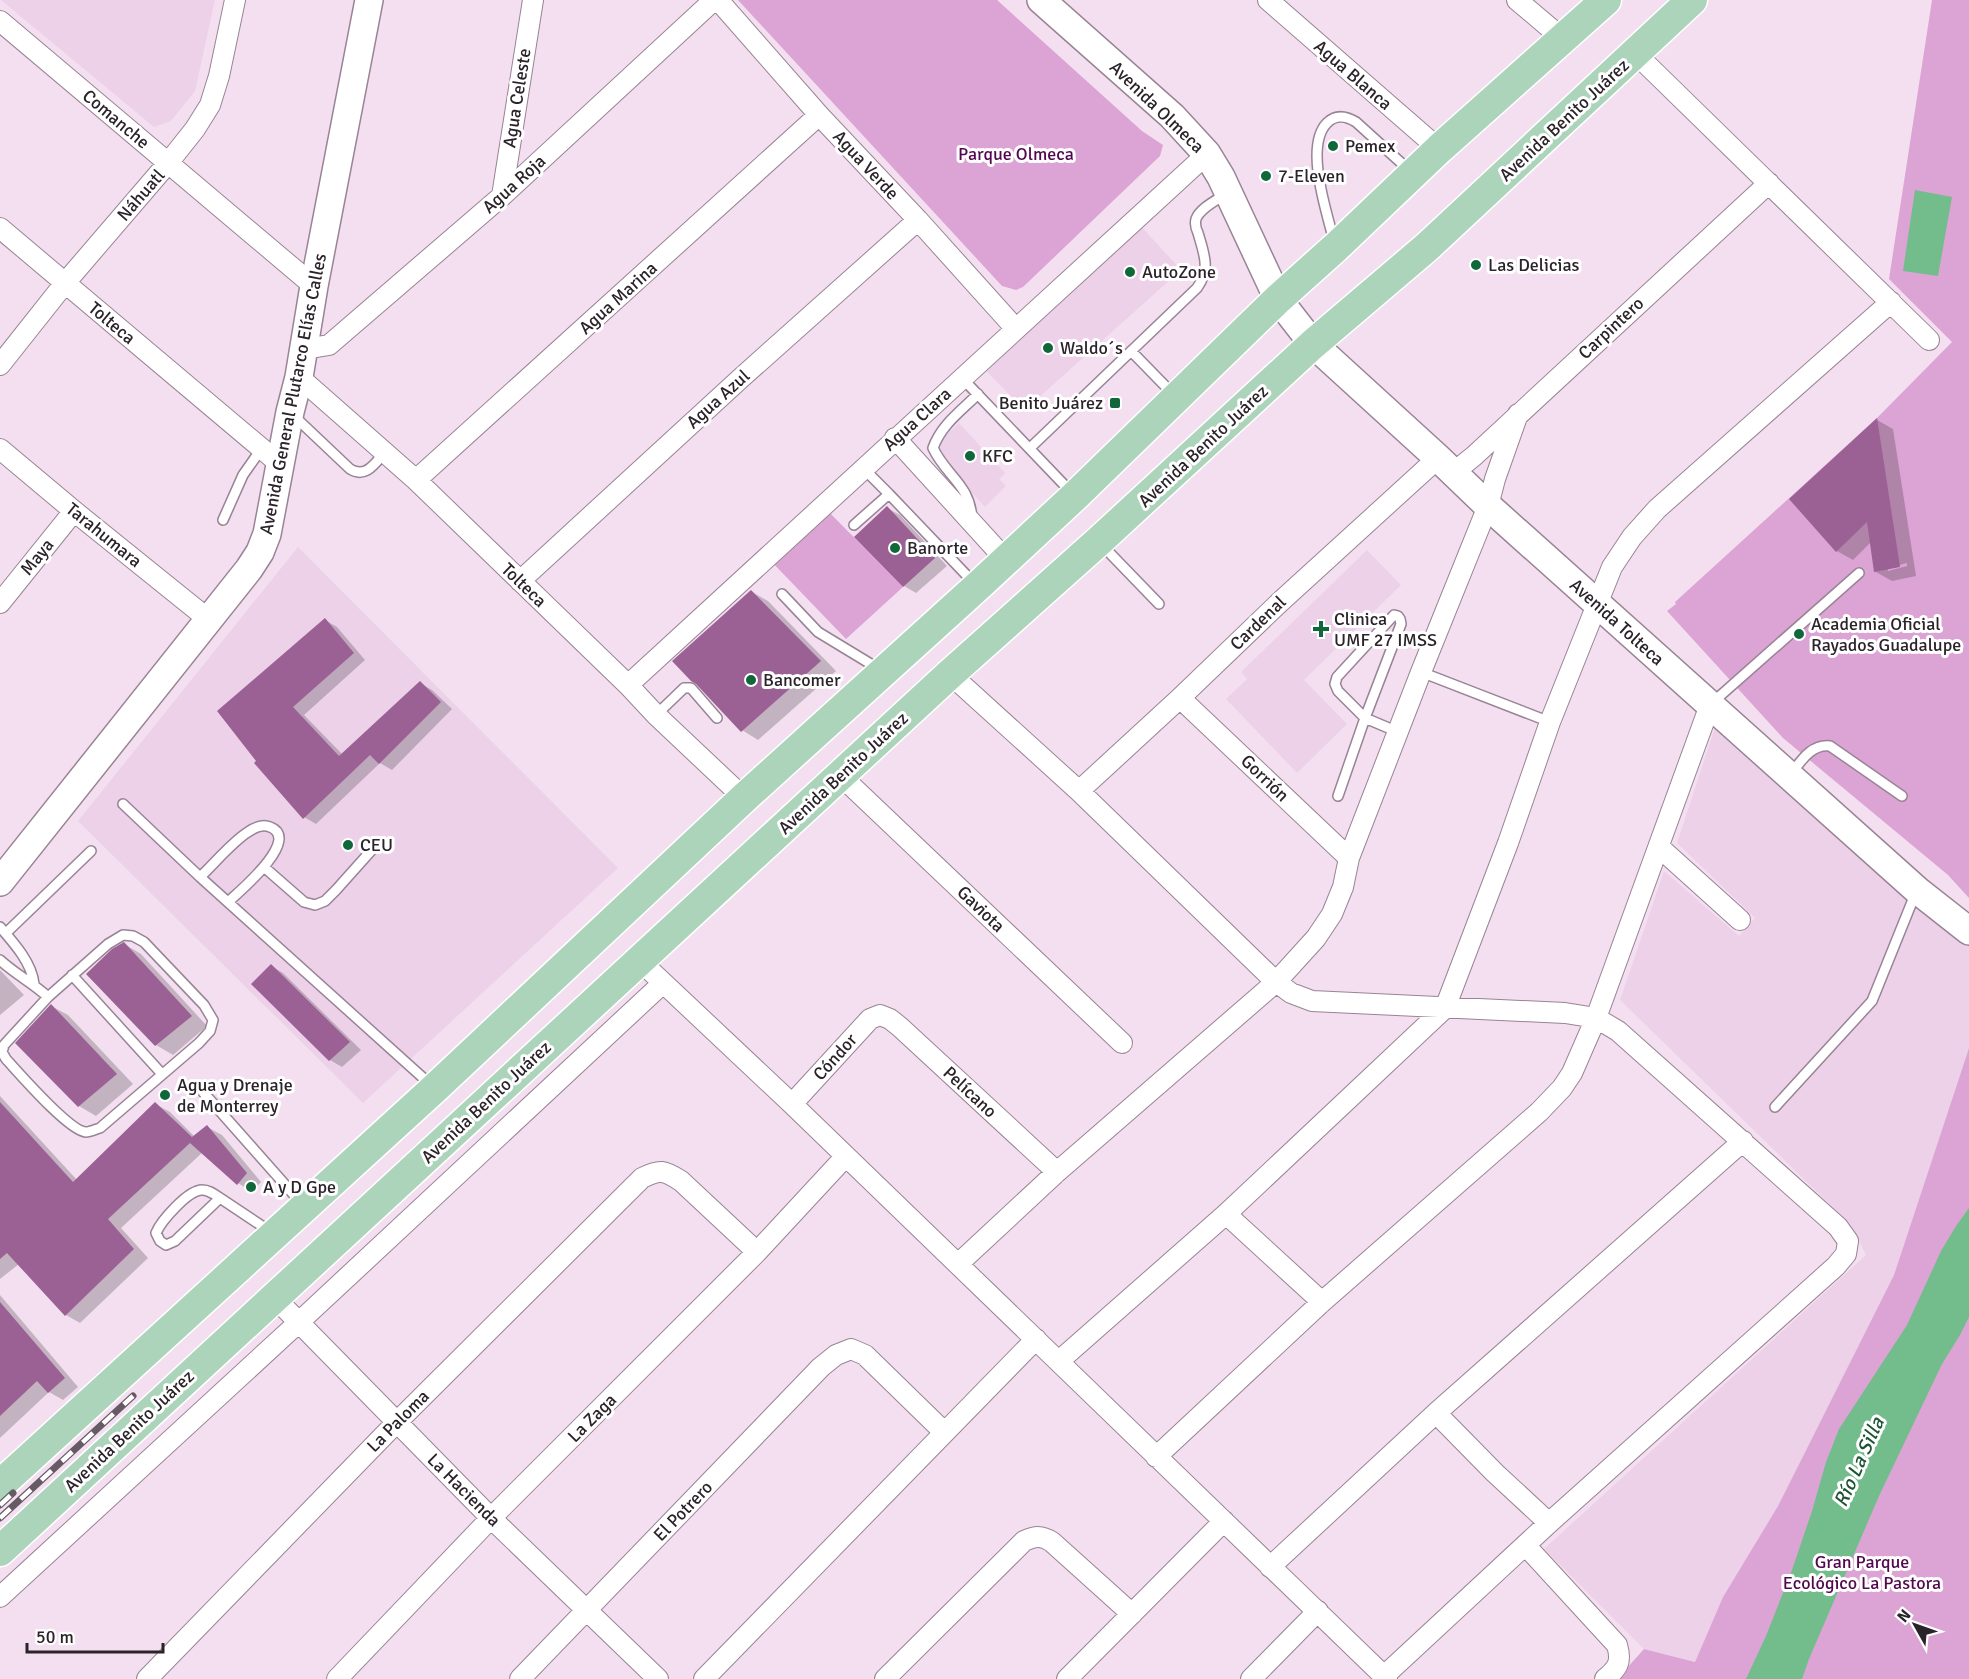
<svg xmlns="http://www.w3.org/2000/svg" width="1969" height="1679" viewBox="0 0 1969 1679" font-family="Signika,sans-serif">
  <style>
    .built { fill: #edd1e9 }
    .green { fill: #dca4d4 }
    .water { fill: #73bc8c }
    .shadow { fill: #0003; fill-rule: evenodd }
    .building { fill: #9b6194 }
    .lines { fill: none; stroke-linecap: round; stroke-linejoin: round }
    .lane-casing { stroke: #988495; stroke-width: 12 }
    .street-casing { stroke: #988495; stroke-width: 22 }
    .secondary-casing { stroke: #988495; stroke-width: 30 }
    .primary-casing { stroke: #fff; stroke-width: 33 }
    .lane { stroke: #fff; stroke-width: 9 }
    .street { stroke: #fff; stroke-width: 20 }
    .secondary { stroke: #fff; stroke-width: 27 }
    .primary { stroke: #acd4ba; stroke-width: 30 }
    .rail-casing { stroke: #665a64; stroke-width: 7 }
    .rail { stroke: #fff; stroke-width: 4.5; stroke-dasharray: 14; stroke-linecap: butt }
    .poi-dot { fill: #0f673a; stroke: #fff; stroke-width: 2 }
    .labels { text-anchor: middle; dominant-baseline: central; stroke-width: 6; stroke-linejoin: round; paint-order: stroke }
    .street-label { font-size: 18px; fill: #2a2329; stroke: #fff }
    .poi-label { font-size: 18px; fill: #2a2329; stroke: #fff; text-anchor: start }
    .park-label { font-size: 18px; fill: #53074e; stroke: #fff }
    .water-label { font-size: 20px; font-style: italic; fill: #1d5433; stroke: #fff }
  </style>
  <rect width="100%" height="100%" fill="#f4dff1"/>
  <path class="built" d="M1,0H215L195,91L171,121L154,127Z
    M1140,225L1181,270L1025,410L984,369Z
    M959,423L1005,473L999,479L1006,486L985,507L939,456L943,453L936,445Z
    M298,547L618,868L363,1103L78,821Z
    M1367,550L1401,585L1304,680L1347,724L1297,773L1226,699L1247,679L1241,672Z
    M1715,727L1969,946V1048L1894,1275L1778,1506L1723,1597L1695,1662L1644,1649L1544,1549L1866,1255L1850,1224L1620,1000L1664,871L1739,936L1755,918L1677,843Z"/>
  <path class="green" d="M738,0H997L1142,131L1163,145L1160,156L1023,287L1016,290L1002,286Z
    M1932,0H1969V898L1948,875L1783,738L1667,611L1676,604L1675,602L1877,418L1952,342L1889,279Z
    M823,506L903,587L846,639L767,557Z
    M1969,1048V1679H1617L1644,1649L1695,1662L1723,1597L1778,1506L1894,1275Z"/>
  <path class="water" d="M1915,190L1952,197L1938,276L1903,271Z
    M1969,1208V1317L1960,1335L1942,1364L1879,1496L1809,1659L1802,1679H1746L1766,1636L1792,1570L1812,1511L1826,1462L1839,1429L1907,1325L1941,1251L1956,1226Z"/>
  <path class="shadow" d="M1877,420L1893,429L1916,576L1892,581L1876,572L1871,542L1853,560L1837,551ZM1907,563V566L1888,571V568Z
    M887,508L900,515L947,566L916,593L904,586L857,537Z
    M752,592L768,601L836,671L758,740L742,730Z
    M325,620L337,627L365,660L304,715L343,755L420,683L432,690L452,709L392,770L380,763L316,824L304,817L256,763Z
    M124,944L141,954L207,1026L173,1055L156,1045L89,974Z
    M271,966L283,973L361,1050L342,1067L330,1060L253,984Z
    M0,970L24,995L0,1015Z
    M51,1006L68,1015L133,1084L96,1116L79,1106L17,1043Z
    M0,1096L77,1180L155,1104L170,1112L195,1137L207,1127L222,1135L261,1182L252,1192L238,1183L203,1152L121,1228L148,1258L80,1323L66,1315L19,1264L0,1279Z
    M0,1295L78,1387L63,1400L49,1392L0,1438Z"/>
  <path class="building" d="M1877,418L1900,567L1874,572L1867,522L1836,552L1789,499Z
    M887,506L935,558L903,587L854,537Z
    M751,590L821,661L741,732L696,684L691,681L672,661Z
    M325,618L354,653L293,707L339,756L420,681L441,702L379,764L370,755L303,819L254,763L256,761L217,711Z
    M124,942L192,1016L155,1046L86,974L112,949Z
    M271,964L350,1042L329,1061L251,984Z
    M51,1004L117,1074L78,1107L15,1043Z
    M0,1102L73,1182L155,1102L192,1137L207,1125L247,1173L237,1185L190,1143L108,1219L134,1249L65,1316L7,1253L0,1259Z
    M0,1302L65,1378L48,1393L37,1381L0,1416Z"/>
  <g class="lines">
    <defs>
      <path id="lane" d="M1334,241C1327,213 1304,146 1327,123C1336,114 1346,116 1356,122L1409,170
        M1131,351L1174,395
        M962,378L1071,492
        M294,416L350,469C366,479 375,463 385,452
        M1030,448L1197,288C1211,269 1204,254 1198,233C1196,229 1195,223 1196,219C1200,208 1217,200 1226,194
        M863,468L889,494
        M972,519C970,484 946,476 933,448C941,425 961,411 978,394
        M223,520L243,475L262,448
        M854,525L889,494L975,584
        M1100,543L1159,604
        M782,594L818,632L879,669
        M1394,615L1398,616L1400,619L1401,624L1365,718L1338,691L1335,684L1337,677Z
        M1421,672L1550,722
        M1712,703L1859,573
        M656,715L684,688H691L717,718
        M1791,774C1801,761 1811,744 1830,746L1902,796
        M1338,796L1365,718L1398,732
        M123,804L200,877L431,1085
        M264,867L304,902L315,905L325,901L336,890L378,843
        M200,877C214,864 232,842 248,832C254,828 263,824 270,827C302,839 239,892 228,902
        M0,927C14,943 32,963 34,984
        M6,933L91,851
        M123,935L133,936L144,942L204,1005L213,1020L210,1031L199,1043L100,1128C96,1129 90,1132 86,1132C69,1131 19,1073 6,1059L2,1052L4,1045L48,997L108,944Z
        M0,960C15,974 33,983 48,997
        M72,975L162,1074
        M203,1092L303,1205
        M1775,1107L1872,1001L1916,892
        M220,1198L175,1241L166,1245L160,1241L156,1233C161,1221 188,1190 202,1190C209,1190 214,1194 220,1198L271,1232"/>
      <path id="street" d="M718,0L819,115L918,220L1016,329
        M1268,0L1439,149
        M1517,0L1563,39
        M0,21L314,286
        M1636,54L1929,340
        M502,196L533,0
        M0,228L280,464
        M304,345L317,347L329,345L502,196L714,0
        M0,365L65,283L168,163L195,129L210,105L219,76L235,0
        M299,377L416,480L628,685L656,715L744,798
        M895,438L1006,560
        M0,449L74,511L208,619
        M1453,473L1474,456L1769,183
        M416,480L819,115
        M520,581L741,378L918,220
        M0,603L74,511
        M950,674L1079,791L1276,982L1291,993L1312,1001L1565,1013L1596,1018L1618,1031L1838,1227L1848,1241L1846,1254L1836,1266L1549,1523L1384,1676
        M628,685L1207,154
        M1180,698L1349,858
        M841,776L1122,1043
        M1079,791L1180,698L1280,602L1438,458
        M1659,847L1740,920
        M639,960L792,1104L1387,1679
        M792,1104L870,1019L880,1015L890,1019L900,1027L1057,1172
        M1226,1214L1322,1302
        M958,1264L1057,1172L1276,982L1316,938L1332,914L1343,887L1349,858L1421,672L1488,506L1495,479L1518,414
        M274,1297L491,1518L658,1679
        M1059,1361L1226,1214L1445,1008L1508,843L1550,722L1612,567L1632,537L1657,509L1891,302
        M1436,1413L1495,1473L1549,1523
        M1156,1457L1322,1302L1539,1112L1562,1088L1572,1073L1596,1018L1710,705
        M1526,1546L1617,1645C1622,1662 1618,1668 1605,1679
        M1270,1567L1436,1413L1743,1141
        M0,1597L298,1323L663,983
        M147,1679L396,1423L642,1178C660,1169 664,1170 681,1181L757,1252
        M337,1679L491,1518L757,1252L846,1156
        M520,1679L821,1367L836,1355L851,1349L865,1355L944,1432
        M704,1679L1036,1339
        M885,1679L1024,1541C1035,1536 1041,1535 1052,1542L1132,1614
        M1067,1679L1224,1521
        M1251,1679L1318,1611"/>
      <path id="secondary" d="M1041,0L1172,116L1207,154L1221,177L1278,299L1313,344L1438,458L1488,506L1917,890L1969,931
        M0,882L249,569L260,552L267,534L290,412L299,377L314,286L369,0"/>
      <path id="primary" d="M0,1485L435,1088L744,798L978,586L1075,496L1278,299L1336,247L1439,149L1606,0
        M0,1551L950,674L1099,541L1313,344L1427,247L1692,0"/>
    </defs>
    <use href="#lane" class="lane-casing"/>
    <use href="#street" class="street-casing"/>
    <use href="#secondary" class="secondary-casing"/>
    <use href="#primary" class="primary-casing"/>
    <use href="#lane" class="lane"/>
    <use href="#street" class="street"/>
    <use href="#secondary" class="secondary"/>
    <use href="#primary" class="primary"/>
    <defs>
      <path id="rail" d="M0,1505L13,1493
        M0,1518L133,1396"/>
    </defs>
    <use href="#rail" class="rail-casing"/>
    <use href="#rail" class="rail"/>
  </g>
  <g class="poi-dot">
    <circle cx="1333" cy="146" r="6"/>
    <circle cx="1266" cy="176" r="6"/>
    <circle cx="1476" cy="265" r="6"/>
    <circle cx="1130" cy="272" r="6"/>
    <circle cx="1048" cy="348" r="6"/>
    <rect x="1109" y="397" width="12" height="12" rx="3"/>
    <circle cx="970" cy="456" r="6"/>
    <circle cx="895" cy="548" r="6"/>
    <path d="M1318 620h6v6h6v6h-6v6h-6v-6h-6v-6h6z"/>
    <circle cx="1799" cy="634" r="6"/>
    <circle cx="751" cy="680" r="6"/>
    <circle cx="348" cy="845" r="6"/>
    <circle cx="165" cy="1095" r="6"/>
    <circle cx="251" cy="1187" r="6"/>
  </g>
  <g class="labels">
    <g class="street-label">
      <text transform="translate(1353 75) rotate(41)">Agua Blanca</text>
      <text transform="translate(517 98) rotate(-81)">Agua Celeste</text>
      <text transform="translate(1157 107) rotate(44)">Avenida Olmeca</text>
      <text transform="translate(116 119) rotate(40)">Comanche</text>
      <text transform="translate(1564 120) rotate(-43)">Avenida Benito Juárez</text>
      <text transform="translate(866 165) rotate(47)">Agua Verde</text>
      <text transform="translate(514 184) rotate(-42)">Agua Roja</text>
      <text transform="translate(141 195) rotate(-49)">Náhuatl</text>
      <text transform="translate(618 298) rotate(-42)">Agua Marina</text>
      <text transform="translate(112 323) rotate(40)">Tolteca</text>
      <text transform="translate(1611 328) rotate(-43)">Carpintero</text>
      <text transform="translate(293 394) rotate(-79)">Avenida General Plutarco Elías Calles</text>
      <text transform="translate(718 399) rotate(-42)">Agua Azul</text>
      <text transform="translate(917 419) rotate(-42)">Agua Clara</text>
      <text transform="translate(1203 446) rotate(-43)">Avenida Benito Juárez</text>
      <text transform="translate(104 535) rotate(39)">Tarahumara</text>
      <text transform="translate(37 557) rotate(-51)">Maya</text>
      <text transform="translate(524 585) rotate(44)">Tolteca</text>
      <text transform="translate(1617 622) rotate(42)">Avenida Tolteca</text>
      <text transform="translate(1258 623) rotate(-44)">Cardenal</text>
      <text transform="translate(843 773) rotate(-43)">Avenida Benito Juárez</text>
      <text transform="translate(1265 778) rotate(44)">Gorrión</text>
      <text transform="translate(981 909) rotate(44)">Gaviota</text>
      <text transform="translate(835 1057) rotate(-48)">Cóndor</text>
      <text transform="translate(970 1092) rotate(43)">Pelícano</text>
      <text transform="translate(486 1102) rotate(-43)">Avenida Benito Juárez</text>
      <text transform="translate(592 1418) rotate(-45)">La Zaga</text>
      <text transform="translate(398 1421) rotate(-45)">La Paloma</text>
      <text transform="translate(129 1431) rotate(-43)">Avenida Benito Juárez</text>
      <text transform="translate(464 1490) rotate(45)">La Hacienda</text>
      <text transform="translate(683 1511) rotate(-46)">El Potrero</text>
    </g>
    <g class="poi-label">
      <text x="1345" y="146">Pemex</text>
      <text x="1278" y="176">7-Eleven</text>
      <text x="1488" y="265">Las Delicias</text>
      <text x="1142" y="272">AutoZone</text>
      <text x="1060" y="348">Waldo´s</text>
      <text x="1103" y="403" text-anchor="end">Benito Juárez</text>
      <text x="982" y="456">KFC</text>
      <text x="907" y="548">Banorte</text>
      <text x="1334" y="619">Clinica<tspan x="1334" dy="21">UMF 27 IMSS</tspan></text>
      <text x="1811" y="624">Academia Oficial<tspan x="1811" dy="21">Rayados Guadalupe</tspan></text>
      <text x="763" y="680">Bancomer</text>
      <text x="360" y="845">CEU</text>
      <text x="177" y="1085">Agua y Drenaje<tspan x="177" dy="21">de Monterrey</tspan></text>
      <text x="263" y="1187">A y D Gpe</text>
    </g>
    <g class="park-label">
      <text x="1016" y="154">Parque Olmeca</text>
      <text x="1862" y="1562">Gran Parque<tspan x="1862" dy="21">Ecológico La Pastora</tspan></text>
    </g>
    <g class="water-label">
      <text transform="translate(1859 1462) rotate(-66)">Río La Silla</text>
    </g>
  </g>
  <g transform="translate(1915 1625) rotate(310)" stroke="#ffffff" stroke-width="4.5" paint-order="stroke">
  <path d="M0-4.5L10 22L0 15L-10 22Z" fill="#2a2329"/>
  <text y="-9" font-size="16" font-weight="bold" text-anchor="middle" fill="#2a2329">N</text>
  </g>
  <path d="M27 1643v9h136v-9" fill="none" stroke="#2a2329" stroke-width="3"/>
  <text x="36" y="1643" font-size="18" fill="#2a2329" stroke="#ffffff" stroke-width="4.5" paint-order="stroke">50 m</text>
</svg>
